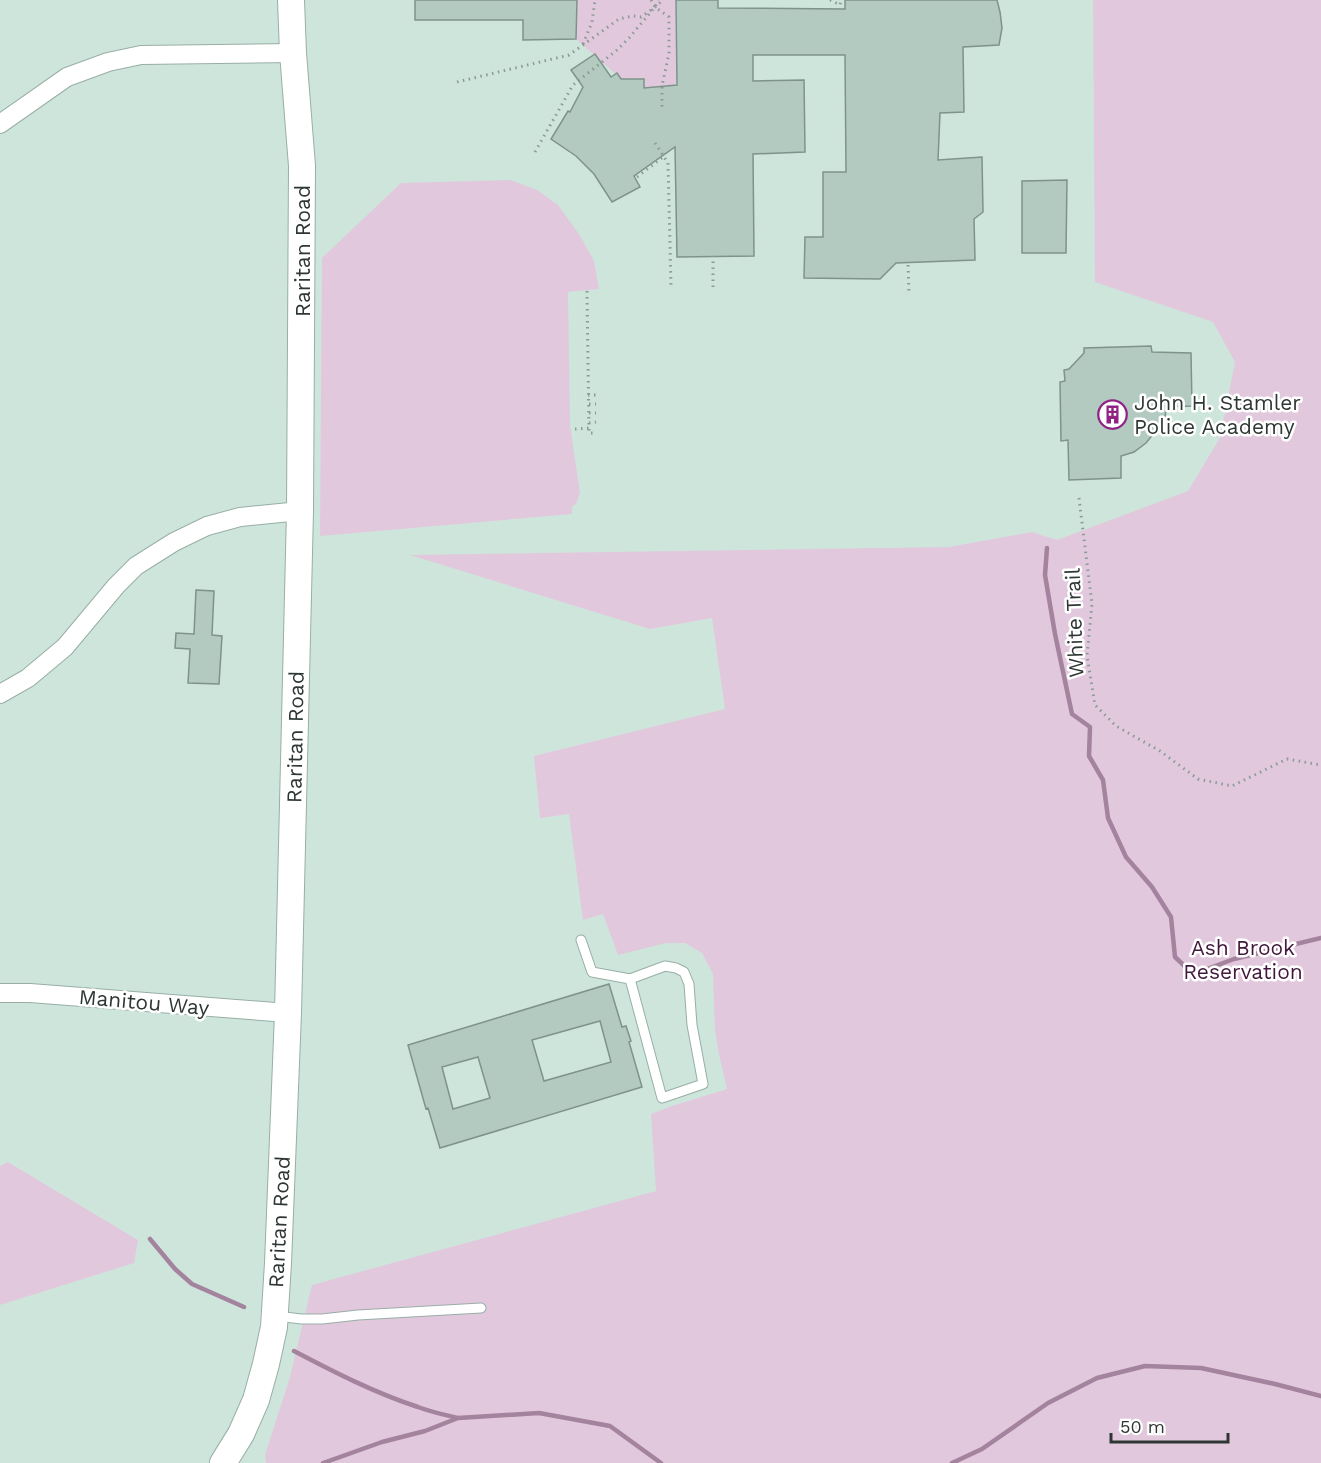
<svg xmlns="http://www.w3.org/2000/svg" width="1321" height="1463" viewBox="0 0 1321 1463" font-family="'Work Sans',sans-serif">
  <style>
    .green { fill: #e2c8dd }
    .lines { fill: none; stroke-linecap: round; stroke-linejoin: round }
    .stream { stroke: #a3839d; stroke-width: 4.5 }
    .building { fill: #b3cac1; stroke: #7d938b; stroke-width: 1.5; fill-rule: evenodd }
    .lane-casing { stroke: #98aea6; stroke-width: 11 }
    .street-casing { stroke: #98aea6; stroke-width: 20 }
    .secondary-casing { stroke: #98aea6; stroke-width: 28 }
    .path { stroke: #8a9b95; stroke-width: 3; stroke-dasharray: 1.5 4.5; stroke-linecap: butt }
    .lane { stroke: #fff; stroke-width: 9 }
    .street { stroke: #fff; stroke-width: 18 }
    .secondary { stroke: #fff; stroke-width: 26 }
    .labels { text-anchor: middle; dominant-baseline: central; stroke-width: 5; stroke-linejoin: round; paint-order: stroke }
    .street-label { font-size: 21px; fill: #2e3733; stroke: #fff }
    .poi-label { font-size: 21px; fill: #2e3733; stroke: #fff; text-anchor: start }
    .park-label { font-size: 21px; fill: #41183b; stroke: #fff }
  </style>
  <rect width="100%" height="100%" fill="#cee5dc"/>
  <path class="green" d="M577,0H676L677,77L675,85L665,110L621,79L576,39Z
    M1093,0H1321V1463H266L265,1455L290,1377L312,1285L656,1191L651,1114L672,1106L727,1089L718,1050L715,1030L713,974L702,953L685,943H666L618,955L603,914L583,920L569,814L540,818L534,756L725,709L712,618L650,629L410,555L949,547L1032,532L1057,540L1188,491L1220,438L1235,362L1213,322L1095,282Z
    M510,180L537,190L558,205L579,234L594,261L599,289L568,292L570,425L580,493L576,504L572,507V514L320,536L322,258L401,183Z
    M8,1162L138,1240L134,1263L0,1305V1166Z"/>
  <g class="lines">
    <path class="stream" d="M1047,548L1045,575L1055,634L1072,714L1090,727L1089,756L1103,780L1108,818L1126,857L1152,887L1171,917L1175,957L1191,972L1207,969L1234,959L1321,938
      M150,1239L175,1269L192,1284L244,1307
      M294,1351C334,1372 375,1393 418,1407C431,1412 445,1415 458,1418
      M323,1463L382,1442L425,1431L458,1418L539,1413L610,1426L661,1463
      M952,1463L982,1449L1048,1403L1097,1378L1145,1366L1201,1368L1275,1384L1321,1396"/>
  </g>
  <path class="building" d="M415,0H577L576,39L523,40V20H415Z
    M676,0H718V8L845,9V0H997L1000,12L1002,28L999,45L963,47L964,112L940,113L938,160L982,157L983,212L974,219L975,260L896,263L880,279L804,278L805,237H823V172H846L845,55H753V81L804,80L805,152L753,154L754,256L677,257L675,147L634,176L640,187L612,202L594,174L576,156L551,139L568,111L570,112L583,87L571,70L595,54L611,77L617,73L621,79H644V88L677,85Z
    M1067,180L1066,253H1022V181Z
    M1151,346L1152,352L1191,353L1192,406L1167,407L1164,421L1146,443L1134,452L1121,456V478L1069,480L1068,440L1061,441L1060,382L1065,381L1064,370L1069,369L1084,353V348Z
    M196,590L214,591L212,635L222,636L219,684L188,683L190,649L175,648L176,633L194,634Z
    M609,984L622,1027L626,1026L631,1041L629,1042L642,1087L440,1148L428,1108L426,1109L408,1045ZM600,1021L611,1062L544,1081L532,1040ZM478,1057L490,1098L453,1109L442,1067Z"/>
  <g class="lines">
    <defs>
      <path id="lane" d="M581,940L592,972L630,979
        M665,966L676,968L684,972L689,984L692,1025L703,1084L662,1098L630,979Z
        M277,1316L301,1319H322L358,1315L481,1308"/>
      <path id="street" d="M0,124L67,77L108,62L141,55L293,53
        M0,694L28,678L65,647L116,586L136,566L174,542L207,526L240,517L300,511
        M0,993H30L288,1013"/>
      <path id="secondary" d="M223,1463L241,1434L256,1400L266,1364L274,1327L278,1263L288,1013L300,511L302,166L293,53L291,0"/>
    </defs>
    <use href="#lane" class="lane-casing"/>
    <use href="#street" class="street-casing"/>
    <use href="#secondary" class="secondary-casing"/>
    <path class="path" d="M651,0L655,7L669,17V53L662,86V110
      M830,0L840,5L841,0
      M583,44L592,22L595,0
      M457,82L569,55L619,19L633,16L641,17L655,7L663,0
      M655,143L668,163L671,286
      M535,152L573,85L617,50L629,38L655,7L658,0
      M637,177L663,157
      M908,265L909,294
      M713,287V256
      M587,291L589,433H596
      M588,395H596
      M589,404H596
      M589,413H596
      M589,423L596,422
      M575,429L589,428
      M1079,498L1092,604L1087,656L1095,705L1116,726L1160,751L1198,779L1232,786L1287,759L1321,765"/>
    <use href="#lane" class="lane"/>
    <use href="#street" class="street"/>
    <use href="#secondary" class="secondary"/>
  </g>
  <defs>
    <symbol id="building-ring" viewBox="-11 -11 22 22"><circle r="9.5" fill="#fff" stroke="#912385" stroke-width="1.5"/><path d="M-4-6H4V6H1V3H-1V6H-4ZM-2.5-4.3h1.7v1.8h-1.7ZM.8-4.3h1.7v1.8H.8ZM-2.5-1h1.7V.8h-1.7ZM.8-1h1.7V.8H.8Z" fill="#912385"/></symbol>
  </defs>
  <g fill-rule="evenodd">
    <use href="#building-ring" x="1096" y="398" width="33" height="33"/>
  </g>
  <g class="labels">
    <g class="street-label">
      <text transform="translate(302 251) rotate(-90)">Raritan Road</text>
      <text transform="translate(1074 623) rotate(-92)">White Trail</text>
      <text transform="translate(295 737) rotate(-89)">Raritan Road</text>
      <text transform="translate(144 1002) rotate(5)">Manitou Way</text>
      <text transform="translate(279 1222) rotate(-87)">Raritan Road</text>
    </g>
    <g class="poi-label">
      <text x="1134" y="402">John H. Stamler<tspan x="1134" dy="24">Police Academy</tspan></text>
    </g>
    <g class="park-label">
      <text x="1243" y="947">Ash Brook<tspan x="1243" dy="24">Reservation</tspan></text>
    </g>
  </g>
  <path d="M1111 1433v9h117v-9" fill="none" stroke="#2e3733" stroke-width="3"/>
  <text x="1120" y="1433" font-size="18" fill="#2e3733" stroke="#ffffff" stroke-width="4.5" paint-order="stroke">50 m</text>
</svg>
